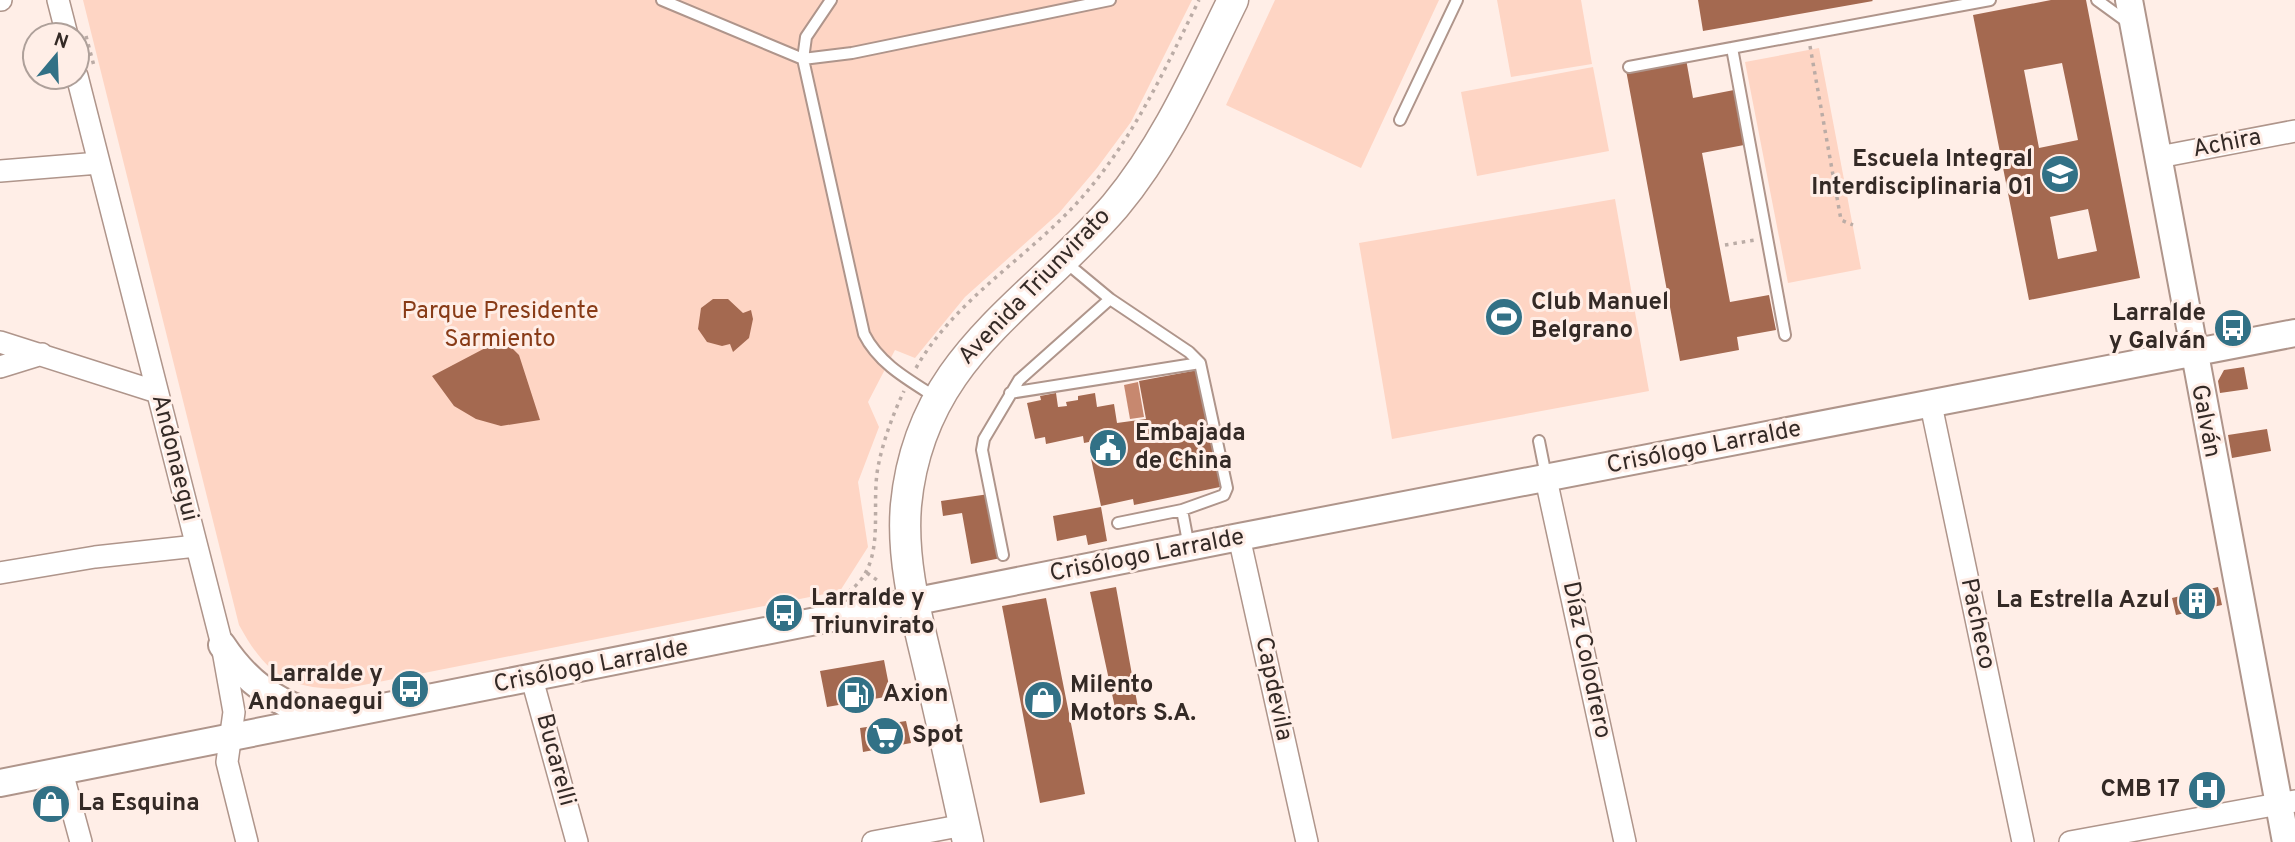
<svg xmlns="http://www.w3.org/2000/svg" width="2295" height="842" viewBox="0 0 2295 842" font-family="Overpass,sans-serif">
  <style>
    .green { fill: #fed5c4 }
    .water { fill: #c7886f }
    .building { fill: #a46950; fill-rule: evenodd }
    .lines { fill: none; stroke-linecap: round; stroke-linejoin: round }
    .service-casing { stroke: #af958b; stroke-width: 14 }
    .minor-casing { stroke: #af958b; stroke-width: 24 }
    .tertiary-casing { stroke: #af958b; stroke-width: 30 }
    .secondary-casing { stroke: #af958b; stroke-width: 33 }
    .path { stroke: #bbaca6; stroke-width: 3.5; stroke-dasharray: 3.5 5; stroke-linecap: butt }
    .service { stroke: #fff; stroke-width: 10 }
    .minor { stroke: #fff; stroke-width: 21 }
    .tertiary { stroke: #fff; stroke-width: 26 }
    .secondary { stroke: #fff; stroke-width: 30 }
    .labels { text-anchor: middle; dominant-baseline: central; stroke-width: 6; stroke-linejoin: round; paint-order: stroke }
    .street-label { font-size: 24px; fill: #342a26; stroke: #ffeee7 }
    .poi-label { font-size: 24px; font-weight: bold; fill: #342a26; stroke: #ffeee7; text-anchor: start }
    .park-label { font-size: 24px; fill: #883b17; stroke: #ffeee7 }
  </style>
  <rect width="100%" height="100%" fill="#ffeee7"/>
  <path class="green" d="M83,0H1192L1131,122L1097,168L1059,213L965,297L915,358L895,350L868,402L879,427L858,482L868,547L840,591L343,689C287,689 266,674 239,625Z
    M1275,0H1439L1361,168L1226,105Z
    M1497,0H1581L1592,64L1511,77Z
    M1819,48L1861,269L1788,283L1745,62Z
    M1593,67L1609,151L1477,176L1461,92Z
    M1615,199L1649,391L1392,439L1359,243Z"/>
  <path class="water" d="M1138,382L1144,417L1130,419L1124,385Z"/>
  <path class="building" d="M1698,0H1872L1873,1L1703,31Z
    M2051,0H2086L2140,278L2029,300L1973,15ZM2062,63L2078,140L2039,148L2024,70ZM2088,209L2097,251L2058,259L2050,217Z
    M1686,59L1693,98L1734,90L1744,145L1702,153L1730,302L1769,295L1776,330L1737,337L1739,350L1680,361L1626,70Z
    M713,299H728L743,313L751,310L753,319L749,338L733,352L730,344L722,346L707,342L698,329L701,308Z
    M501,344L512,348L519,355L540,420L501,426L476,419L454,406L432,376L491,345Z
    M2244,367L2248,389L2220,393L2218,381L2224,370Z
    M1198,370L1220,487L1134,505L1133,499L1101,506L1089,449L1109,445L1110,452L1117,451L1114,437L1084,443L1083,436L1046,444L1045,437L1035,439L1027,403L1041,400L1040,396L1056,393L1058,407L1067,406L1066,402L1078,400V396L1095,393L1097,407L1114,404L1117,423L1146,419L1139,381Z
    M2267,429L2271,451L2232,458L2228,435Z
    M989,494L1001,558L971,564L962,513L943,516L941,501Z
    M1101,507L1107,541L1088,545L1086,535L1057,541L1053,516Z
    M1116,587L1139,713L1117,717L1090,592Z
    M2218,587L2222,605L2176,615L2172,598Z
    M1046,598L1085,794L1040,803L1002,606Z
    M884,660L891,696L827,707L820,671Z
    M906,721L911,743L863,752L860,728Z
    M50,796L58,802L61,816L42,821L37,799Z"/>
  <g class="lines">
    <defs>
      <path id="service" d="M662,0L803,59L852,53L1110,0
        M831,0L806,37L803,59L864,334C879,364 909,380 937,398
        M2097,0L2130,24
        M1732,48L1785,335
        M1629,67L1990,0
        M1400,120L1457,0
        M1063,260L1110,299
        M1010,393L1200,363
        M1539,441L1546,476
        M1118,523L1182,510
        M1003,555L982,450L984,439L1019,380L1110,299L1189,352L1200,363L1227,488L1224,495L1182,510L1189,547"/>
      <path id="minor" d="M0,0H1
        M58,0L67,35
        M77,76L222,645L234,712L227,762L247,842
        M2159,157L2295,131
        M0,171L99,163
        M0,342L157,392
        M0,367L42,354
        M1931,405L2023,842
        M1546,479L1625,842
        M1239,537L1307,842
        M0,573L95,557L196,546
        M532,679L577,842
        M62,772L81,842
        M873,842L964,825
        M2070,842L2295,801"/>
      <path id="tertiary" d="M2129,0L2286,842
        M222,645C247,683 280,708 326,716
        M0,783L1239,537L2295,333"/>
      <path id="secondary" d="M968,842C956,787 944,732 931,677C918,621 901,563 906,505C920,357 1028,307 1115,206C1166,145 1198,71 1233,0"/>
    </defs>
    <use href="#service" class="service-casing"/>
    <use href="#minor" class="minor-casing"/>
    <use href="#tertiary" class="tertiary-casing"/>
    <use href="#secondary" class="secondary-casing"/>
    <path class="path" d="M86,36L94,66
      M1810,46L1841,220L1853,225
      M1725,245L1755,240
      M916,368C954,301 1024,260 1076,204C1131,144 1163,73 1199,0
      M867,573L877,580
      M848,592C888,564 870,510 878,467C883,441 893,414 904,391"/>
    <use href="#service" class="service"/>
    <use href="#minor" class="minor"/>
    <use href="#tertiary" class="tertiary"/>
    <use href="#secondary" class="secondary"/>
  </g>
  <defs>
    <symbol id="school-disc" viewBox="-11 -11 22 22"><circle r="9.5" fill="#327186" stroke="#ffeee7"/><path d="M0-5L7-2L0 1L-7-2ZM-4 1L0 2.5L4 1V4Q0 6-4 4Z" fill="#fff"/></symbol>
    <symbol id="stadium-disc" viewBox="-11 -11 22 22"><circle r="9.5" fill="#327186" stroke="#ffeee7"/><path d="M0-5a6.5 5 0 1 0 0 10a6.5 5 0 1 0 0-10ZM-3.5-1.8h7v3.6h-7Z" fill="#fff"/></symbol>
    <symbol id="bus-disc" viewBox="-11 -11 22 22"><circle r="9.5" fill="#327186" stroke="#ffeee7"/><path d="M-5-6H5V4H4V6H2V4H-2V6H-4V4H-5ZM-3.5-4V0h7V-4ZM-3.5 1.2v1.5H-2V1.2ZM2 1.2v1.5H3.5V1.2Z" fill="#fff"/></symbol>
    <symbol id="civic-disc" viewBox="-11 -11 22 22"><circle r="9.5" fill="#327186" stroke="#ffeee7"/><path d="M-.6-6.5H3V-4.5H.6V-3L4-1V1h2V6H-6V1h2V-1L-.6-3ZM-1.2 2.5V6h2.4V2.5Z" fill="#fff"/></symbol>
    <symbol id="building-disc" viewBox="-11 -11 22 22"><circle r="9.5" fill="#327186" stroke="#ffeee7"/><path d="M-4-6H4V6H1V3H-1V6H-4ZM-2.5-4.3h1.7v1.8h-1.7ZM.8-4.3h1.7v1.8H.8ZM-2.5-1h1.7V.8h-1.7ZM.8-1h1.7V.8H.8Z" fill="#fff"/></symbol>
    <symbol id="fuel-disc" viewBox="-11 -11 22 22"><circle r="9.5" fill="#327186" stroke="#ffeee7"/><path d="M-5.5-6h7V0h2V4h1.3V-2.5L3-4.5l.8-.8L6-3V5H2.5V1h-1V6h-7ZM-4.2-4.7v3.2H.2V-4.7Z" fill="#fff"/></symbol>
    <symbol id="shop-disc" viewBox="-11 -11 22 22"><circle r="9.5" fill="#327186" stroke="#ffeee7"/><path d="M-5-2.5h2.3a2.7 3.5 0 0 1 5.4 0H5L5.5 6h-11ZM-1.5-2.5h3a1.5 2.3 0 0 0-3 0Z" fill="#fff"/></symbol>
    <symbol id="supermarket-disc" viewBox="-11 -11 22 22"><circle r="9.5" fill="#327186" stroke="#ffeee7"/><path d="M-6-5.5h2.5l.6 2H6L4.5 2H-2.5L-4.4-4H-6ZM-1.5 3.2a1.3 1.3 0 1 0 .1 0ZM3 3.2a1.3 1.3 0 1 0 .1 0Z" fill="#fff"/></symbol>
    <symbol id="hospital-disc" viewBox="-11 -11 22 22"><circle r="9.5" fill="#327186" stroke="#ffeee7"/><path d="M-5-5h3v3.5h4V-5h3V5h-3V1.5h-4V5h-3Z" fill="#fff"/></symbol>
  </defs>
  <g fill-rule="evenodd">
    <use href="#school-disc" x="2038" y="152" width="44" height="44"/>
    <use href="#stadium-disc" x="1482" y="295" width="44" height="44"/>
    <use href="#bus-disc" x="2211" y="306" width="44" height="44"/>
    <use href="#civic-disc" x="1086" y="426" width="44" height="44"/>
    <use href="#building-disc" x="2175" y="579" width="44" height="44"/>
    <use href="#bus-disc" x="762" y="591" width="44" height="44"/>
    <use href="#bus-disc" x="388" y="667" width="44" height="44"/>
    <use href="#fuel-disc" x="834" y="673" width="44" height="44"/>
    <use href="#shop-disc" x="1021" y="678" width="44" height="44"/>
    <use href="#supermarket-disc" x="863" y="714" width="44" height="44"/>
    <use href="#hospital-disc" x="2185" y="768" width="44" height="44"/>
    <use href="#shop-disc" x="29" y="782" width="44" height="44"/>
  </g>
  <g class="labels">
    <g class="street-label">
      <text transform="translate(2227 144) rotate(-11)">Achira</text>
      <text transform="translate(1035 287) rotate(-46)">Avenida Triunvirato</text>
      <text transform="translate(2205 421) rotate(79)">Galván</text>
      <text transform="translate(1704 448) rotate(-11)">Crisólogo Larralde</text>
      <text transform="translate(174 458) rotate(76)">Andonaegui</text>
      <text transform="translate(1147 556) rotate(-11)">Crisólogo Larralde</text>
      <text transform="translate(1977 624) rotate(78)">Pacheco</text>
      <text transform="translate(1586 660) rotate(78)">Díaz Colodrero</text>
      <text transform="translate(591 667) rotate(-11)">Crisólogo Larralde</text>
      <text transform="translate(1273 689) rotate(78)">Capdevila</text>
      <text transform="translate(555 760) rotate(75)">Bucarelli</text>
    </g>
    <g class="poi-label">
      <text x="2033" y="160" text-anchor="end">Escuela Integral<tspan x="2033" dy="28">Interdisciplinaria 01</tspan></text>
      <text x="1531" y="303">Club Manuel<tspan x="1531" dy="28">Belgrano</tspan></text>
      <text x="2206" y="314" text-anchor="end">Larralde<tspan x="2206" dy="28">y Galván</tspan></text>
      <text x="1135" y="434">Embajada<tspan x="1135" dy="28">de China</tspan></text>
      <text x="811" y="599">Larralde y<tspan x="811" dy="28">Triunvirato</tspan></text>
      <text x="2170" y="601" text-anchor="end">La Estrella Azul</text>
      <text x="383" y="675" text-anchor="end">Larralde y<tspan x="383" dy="28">Andonaegui</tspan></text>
      <text x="1070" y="686">Milento<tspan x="1070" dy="28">Motors S.A.</tspan></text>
      <text x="883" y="695">Axion</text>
      <text x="912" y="736">Spot</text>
      <text x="2180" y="790" text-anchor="end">CMB 17</text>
      <text x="78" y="804">La Esquina</text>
    </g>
    <g class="park-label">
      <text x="500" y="312">Parque Presidente<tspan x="500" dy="28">Sarmiento</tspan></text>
    </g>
  </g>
  <g transform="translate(56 56) rotate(19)"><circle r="33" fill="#ffeee7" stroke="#aea09a" stroke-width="2"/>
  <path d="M0-5L12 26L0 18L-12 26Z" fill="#327186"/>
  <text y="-10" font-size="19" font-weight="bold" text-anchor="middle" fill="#342a26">N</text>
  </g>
</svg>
